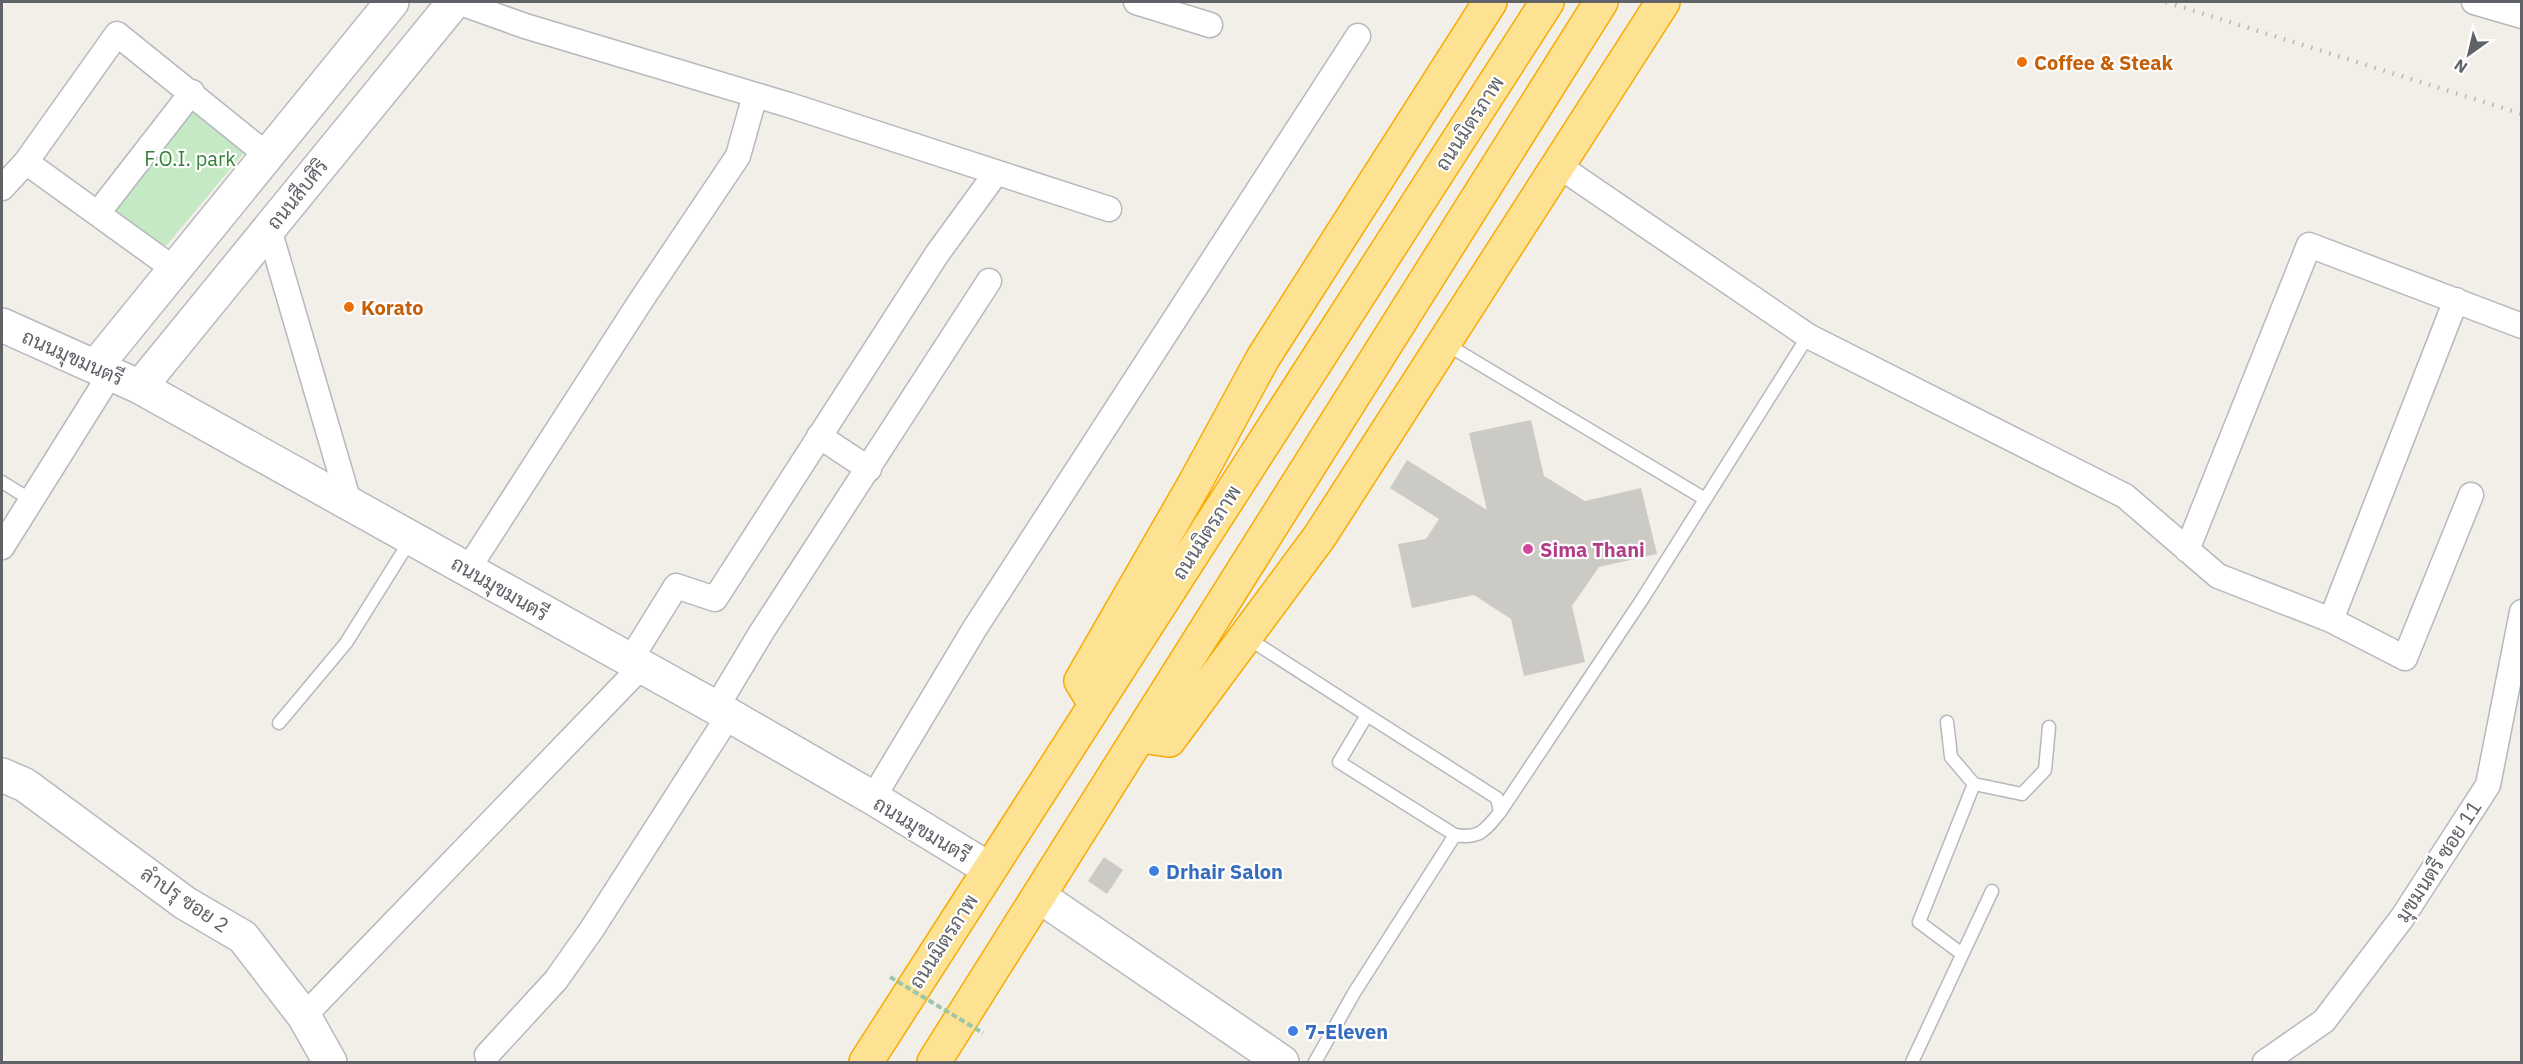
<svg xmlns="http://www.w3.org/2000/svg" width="2523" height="1064" viewBox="0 0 2523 1064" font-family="'IBM Plex Sans',Sarabun,sans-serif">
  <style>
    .green { fill: #c5e8c5 }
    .building { fill: #cccac5 }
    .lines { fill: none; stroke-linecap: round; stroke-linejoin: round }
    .lane-casing { stroke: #b5b8bc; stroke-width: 15 }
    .street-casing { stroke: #b5b8bc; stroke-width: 27 }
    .secondary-casing { stroke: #b6babf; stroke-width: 36 }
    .highway-casing { stroke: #f9ab00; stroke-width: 36 }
    .lane { stroke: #fff; stroke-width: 12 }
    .street { stroke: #fff; stroke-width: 24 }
    .secondary { stroke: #fff; stroke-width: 33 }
    .highway { stroke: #fde293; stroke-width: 33 }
    .rail { stroke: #b6b7b8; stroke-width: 4.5; stroke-dasharray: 1.5 8; stroke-linecap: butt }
    .path-bridge { stroke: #9cc7a9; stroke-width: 4; stroke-dasharray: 6 3; stroke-linecap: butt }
    .food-dot { fill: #e8710a; stroke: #fff; stroke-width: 2 }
    .hotel-dot { fill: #d1479c; stroke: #fff; stroke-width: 2 }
    .shop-dot { fill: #3f7fe0; stroke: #fff; stroke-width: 2 }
    .labels { text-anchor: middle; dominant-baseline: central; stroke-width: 4.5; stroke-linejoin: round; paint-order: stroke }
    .food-label { font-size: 20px; font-weight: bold; fill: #c56008; stroke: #fff; text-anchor: start }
    .street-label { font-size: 20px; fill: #5f6368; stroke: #fff }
    .park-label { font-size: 20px; fill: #348238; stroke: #fff }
    .hotel-label { font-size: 20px; font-weight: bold; fill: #b23c85; stroke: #fff; text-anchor: start }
    .shop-label { font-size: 20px; font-weight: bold; fill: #366cbe; stroke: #fff; text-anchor: start }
  </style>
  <rect width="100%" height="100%" fill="#f1efe8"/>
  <path class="green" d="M186,100L246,150L161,252L106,201Z"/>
  <path class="building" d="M1531,420L1544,476L1585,501L1641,488L1657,554L1599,567L1572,606L1585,662L1524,676L1511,619L1474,595L1412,608L1398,544L1426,539L1439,519L1390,488L1407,460L1487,510L1469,433Z
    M1104,857L1123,870L1107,894L1088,881Z"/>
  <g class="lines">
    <defs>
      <path id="lane" d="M1446,344L1705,499
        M2,482L31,500
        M1246,637L1367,715L1339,762L1455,835L1354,993L1315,1062
        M1367,715L1497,798L1500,812C1485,831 1479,839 1455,835
        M1947,722L1951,757L1974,784L1919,922L1962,954
        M279,723L346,643L411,539
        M1974,784L2022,794L2045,770L2049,727
        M1500,812L1643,598L1808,336
        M1912,1062L1992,891"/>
      <path id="street" d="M458,2L525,26L789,105L1109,209
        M1136,2L1210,25
        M2474,2L2522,16
        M26,162L174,269
        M1559,166L1808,336L2125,496L2218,576L2331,620L2405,658L2471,495
        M2,188L26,162L117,34L267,155
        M98,213L192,92
        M269,229L349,502
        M819,436L869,469
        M2,547L111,373
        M2187,550L2309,245L2522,326
        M468,569L640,302L738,156L755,95
        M2331,620L2456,300
        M629,662L676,586L715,599L937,254L996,173
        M716,708L761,633L989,281
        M873,798L975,628L1358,36
        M304,1016L640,668
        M487,1055L556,980L592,929L729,715
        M2265,1062L2324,1021L2402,918L2488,785L2522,612"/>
      <path id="secondary" d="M2,325L140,387L729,715L873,798L989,869
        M96,366L392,2
        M140,387L454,2
        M2,775L25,785L185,903L243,937L304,1016L330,1062
        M1039,896L1282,1062"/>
      <path id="highway" d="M1095,704L1081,681L1195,483L1263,358L1490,2
        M1141,736L1169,740L1320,536L1663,2
        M866,1062L1547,2
        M934,1062L1601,2"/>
    </defs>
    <use href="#lane" class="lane-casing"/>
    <use href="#street" class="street-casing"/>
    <use href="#secondary" class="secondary-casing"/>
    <use href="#highway" class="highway-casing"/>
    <use href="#lane" class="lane"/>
    <use href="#street" class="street"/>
    <use href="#secondary" class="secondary"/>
    <use href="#highway" class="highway"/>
    <path class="rail" d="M2166,2L2522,114"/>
    <path class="path-bridge" d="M890,977L983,1033"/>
  </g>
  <g class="food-dot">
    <circle cx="2022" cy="62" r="6"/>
    <circle cx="349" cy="307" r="6"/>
  </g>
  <circle class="hotel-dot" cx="1528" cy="549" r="6"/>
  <g class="shop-dot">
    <circle cx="1154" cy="871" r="6"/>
    <circle cx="1293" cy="1031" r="6"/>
  </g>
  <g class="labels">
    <g class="food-label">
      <text x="2034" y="62">Coffee &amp; Steak</text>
      <text x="361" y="307">Korato</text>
    </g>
    <g class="street-label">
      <text transform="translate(1469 123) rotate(-57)">ถนนมิตรภาพ</text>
      <text transform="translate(297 194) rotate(-51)">ถนนสืบศิริ</text>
      <text transform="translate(73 357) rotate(24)">ถนนมุขมนตรี</text>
      <text transform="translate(1206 532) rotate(-57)">ถนนมิตรภาพ</text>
      <text transform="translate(500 588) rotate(30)">ถนนมุขมนตรี</text>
      <text transform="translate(922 829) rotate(31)">ถนนมุขมนตรี</text>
      <text transform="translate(2438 861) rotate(-57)">มุขมนตรี ซอย 11</text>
      <text transform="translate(185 899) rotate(34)">ลำปรุ ซอย 2</text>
      <text transform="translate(943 941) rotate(-57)">ถนนมิตรภาพ</text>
    </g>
    <g class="park-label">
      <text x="190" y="158">F.O.I. park</text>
    </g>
    <g class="hotel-label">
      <text x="1540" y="549">Sima Thani</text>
    </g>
    <g class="shop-label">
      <text x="1166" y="871">Drhair Salon</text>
      <text x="1305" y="1031">7-Eleven</text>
    </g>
  </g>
  <rect width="2523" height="1064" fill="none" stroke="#5f6368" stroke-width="6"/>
  <g transform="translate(2469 54) rotate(214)" stroke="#ffffff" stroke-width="4.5" paint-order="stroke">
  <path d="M0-4.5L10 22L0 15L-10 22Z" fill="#5f6368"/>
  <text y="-9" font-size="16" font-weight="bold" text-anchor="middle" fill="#5f6368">N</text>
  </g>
</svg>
